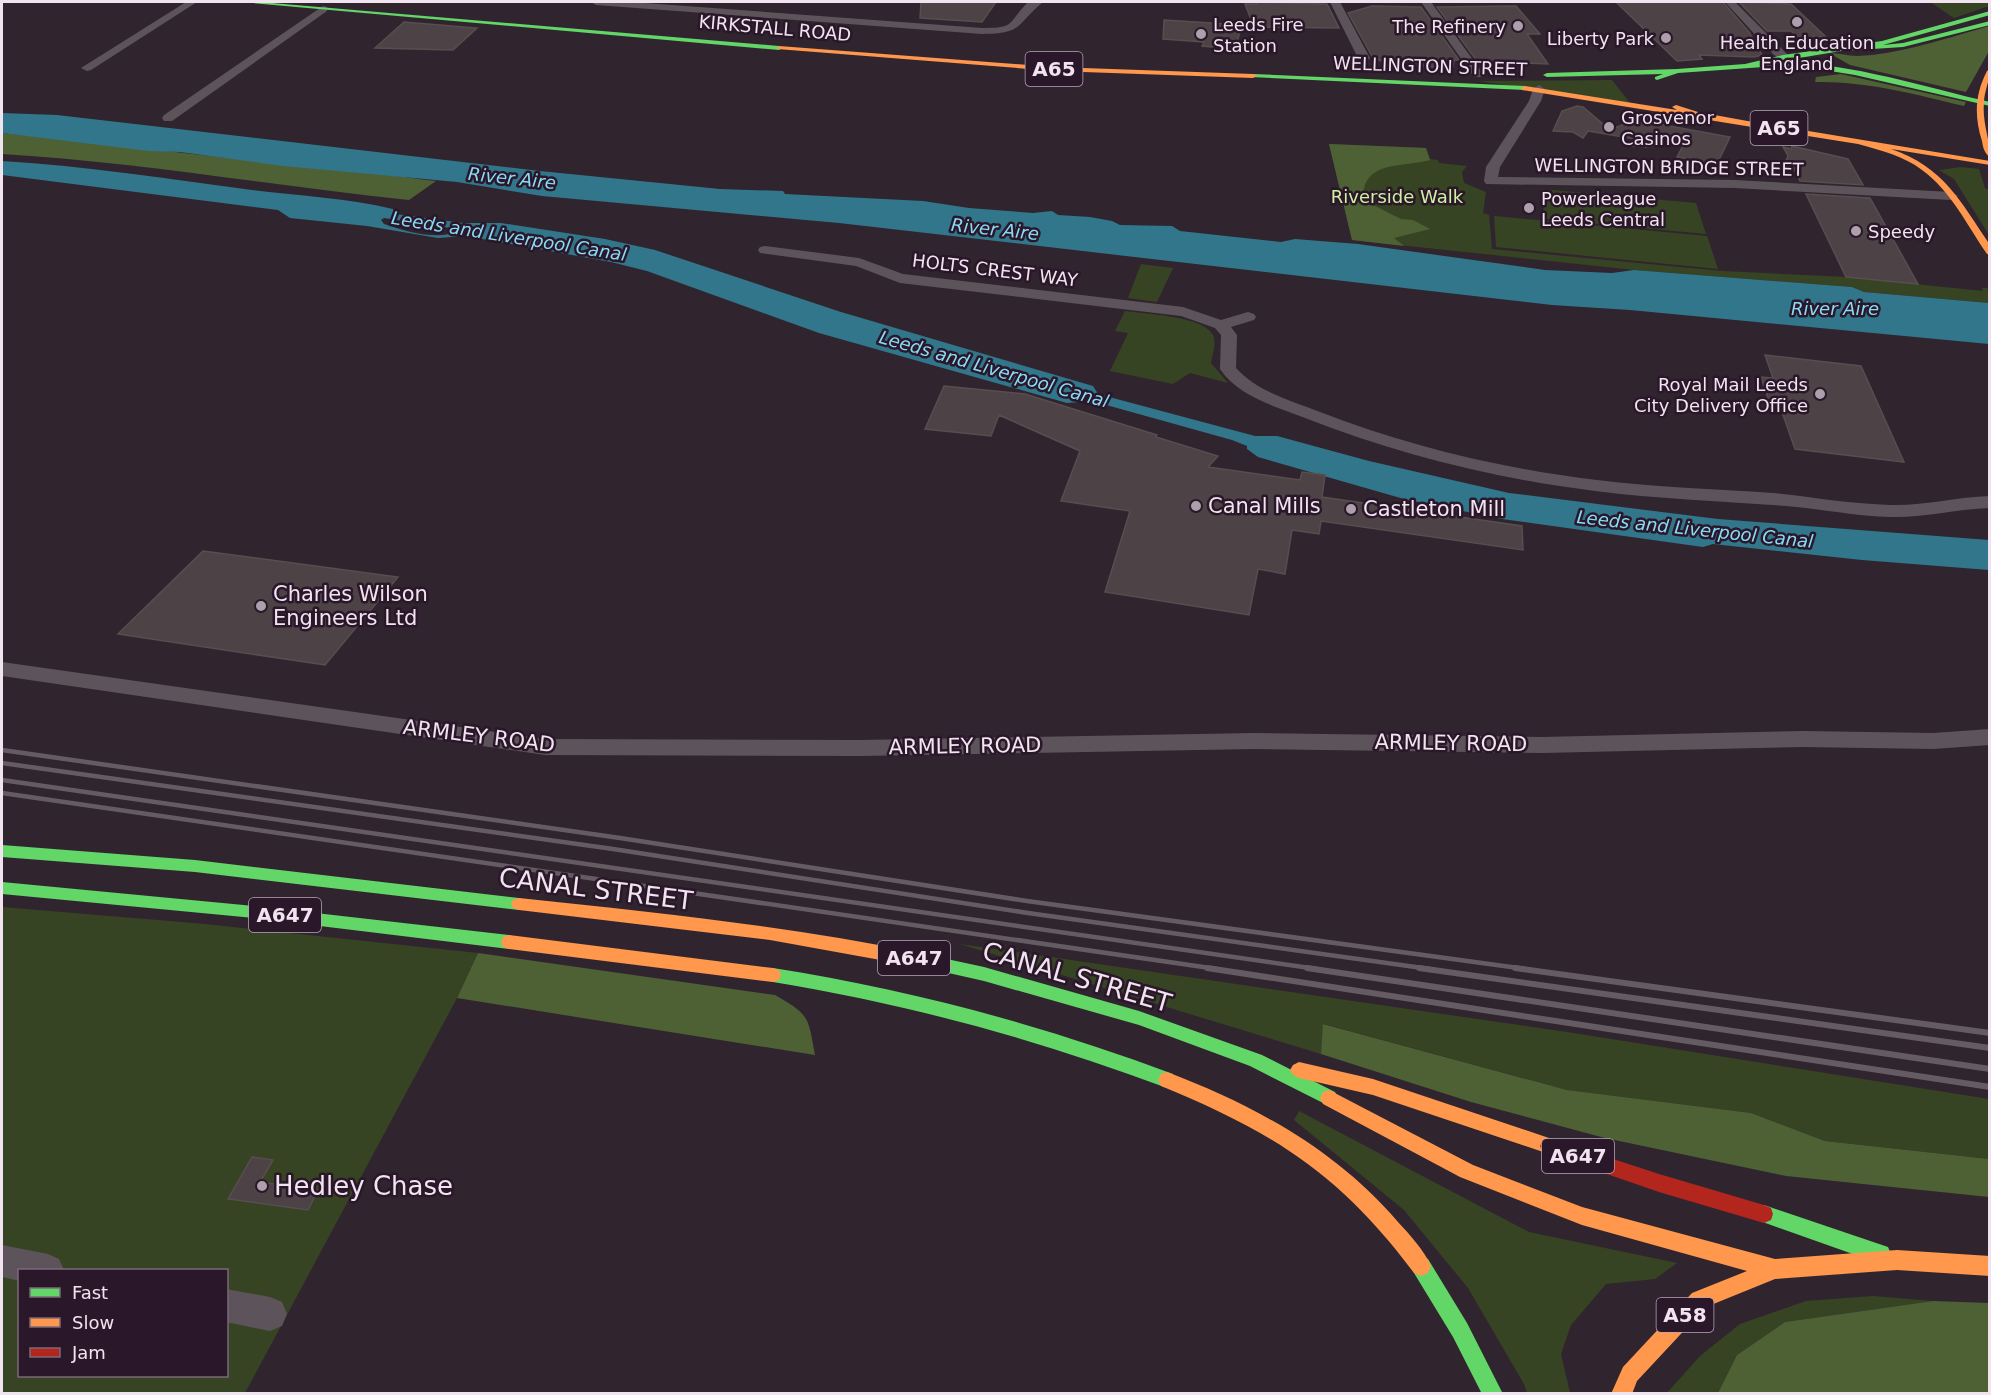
<svg xmlns="http://www.w3.org/2000/svg" width="1991" height="1395" viewBox="0 0 1991 1395" font-family="'DejaVu Sans',sans-serif">
  <style>
    .green { fill: #374423; fill-rule: evenodd }
    .forest { fill: #4e6134 }
    .water { fill: #32768b; fill-rule: evenodd }
    .building { fill: #4d4245; stroke: #584d4f; stroke-width: 1.5 }
    .lines { fill: none; stroke-linecap: round; stroke-linejoin: round }
    .street { fill: #5d545b; fill-rule: evenodd }
    .fast { fill: #63d668; fill-rule: evenodd }
    .slow { fill: #ff974d; fill-rule: evenodd }
    .jam { fill: #b3261e; fill-rule: evenodd }
    .rail-far1 { stroke: #655c63; stroke-width: 4.5 }
    .rail { stroke: #655c63; stroke-width: 6 }
    .poi-dot { fill: #ada0ac; stroke: #2a1729; stroke-width: 2 }
    .labels { text-anchor: middle; dominant-baseline: central; stroke-width: 5; stroke-linejoin: round; paint-order: stroke }
    .far-poi-label { font-size: 18px; fill: #f1e3ef; stroke: #2a1729; text-anchor: start }
    .far-street-label { font-size: 18px; fill: #f1e3ef; stroke: #2a1729 }
    .far-water-label { font-size: 18px; font-style: italic; fill: #88dbf6; stroke: #2a1729 }
    .far-park-label { font-size: 18px; fill: #cdf1a1; stroke: #2a1729 }
    .shield { fill: #2a1729; stroke: #b5a6b4; stroke-width: 1.5 }
    .shield-label { font-size: 20px; font-weight: bold; fill: #f1e3ef }
    .poi-label { font-size: 21px; fill: #f1e3ef; stroke: #2a1729; text-anchor: start }
    .street-label { font-size: 21px; fill: #f1e3ef; stroke: #2a1729 }
    .near-street-label { font-size: 26px; fill: #f1e3ef; stroke: #2a1729 }
    .near-poi-label { font-size: 26px; fill: #f1e3ef; stroke: #2a1729; text-anchor: start }
  </style>
  <rect width="100%" height="100%" fill="#30252f"/>
  <path class="green" d="M1930,2H1989V6L1954,18Z
    M1612,80L1630,103L1478,81Z
    M1329,144L1426,148L1430,159L1438,160L1439,163L1467,166L1462,172L1464,183L1486,192L1483,213L1489,215L1492,249L1722,271L1846,277L1983,291L1982,288H1987L1989,291V303L1864,292L1852,287L1634,270L1352,240Z
    M1961,167L1979,169L1985,188L1989,190V235L1954,179L1939,170Z
    M1541,189L1696,203L1706,234L1545,219Z
    M1494,216L1707,236L1718,269L1496,247Z
    M1141,264L1173,268L1157,302L1128,298Z
    M1125,311C1144,314 1204,316 1213,335C1217,344 1212,355 1211,363L1228,383L1190,373L1173,384L1110,371L1128,333L1115,331Z
    M2,907L205,924L478,953L457,998L245,1393H2ZM20,1270H226V1376H20Z
    M960,944L1567,1032L1989,1099V1159L1825,1141L1751,1113L1567,1090L1324,1024L1321,1054Z
    M1299,1111L1529,1232L1677,1263L1655,1279L1606,1284L1571,1325L1561,1354L1570,1393H1527L1524,1384L1468,1288L1404,1210L1294,1120Z
    M1873,1296L1933,1301L1785,1322L1737,1355L1718,1393L1666,1394L1700,1356L1740,1324L1806,1301Z"/>
  <path class="forest" d="M1989,26V51L1966,92L1850,65L1829,53C1839,53 1848,56 1857,56C1897,55 1951,37 1989,26Z
    M1841,74L1966,102L1964,106C1914,94 1866,81 1815,82L1816,77Z
    M2,133C126,145 249,162 373,173C394,175 415,179 436,181L409,200C273,186 138,162 2,154Z
    M1329,144L1426,148L1430,160C1403,168 1362,159 1363,200L1401,219L1413,220L1430,229L1394,238L1404,246L1352,240Z
    M478,953L775,995C810,1015 808,1017 815,1055L457,998Z
    M1323,1024L1567,1090L1751,1113L1825,1141L1989,1159V1197L1786,1176L1605,1138L1471,1102L1321,1054Z
    M1933,1301L1989,1303V1393H1718L1737,1355L1785,1322Z"/>
  <path class="water" d="M2,113L57,115L540,171L720,189L783,191L785,194L923,201L969,208L1033,213L1052,211L1058,215L1090,217L1112,221L1120,225L1172,226L1180,231L1281,242L1295,239L1358,244L1545,270L1612,273L1634,270L1852,287L1864,292L1989,303V344L1630,310L1552,305L839,223L542,196L457,182L283,166L180,152L149,151L2,133Z
    M2,161C86,166 168,179 252,190C299,196 347,198 393,209L395,214L463,223H501L605,239L655,250L841,312L1093,386L1098,394L1255,436H1277L1369,461L1509,493L1718,519L1989,540V570L1862,560L1713,544L1703,547L1502,519L1404,499L1258,457L1247,449V446L1232,440L1092,401L1067,403L819,333L647,271L611,262L466,236L438,238L367,226L290,218L278,210L2,175ZM384,218L458,229L459,230C439,242 405,231 384,224L381,220Z"/>
  <path class="building" d="M921,2H996L982,22L920,18Z
    M1256,2L1327,4L1339,28L1254,27L1245,4H1257Z
    M1616,2H1723L1749,32L1762,55L1754,57L1699,55L1702,59L1677,61Z
    M1739,2L1791,4L1826,37L1796,36L1791,31H1767Z
    M1372,6L1421,7L1459,60H1454L1453,67H1431L1387,63L1373,58L1348,13Z
    M1516,6L1540,34H1527L1548,64L1477,61L1437,7Z
    M1164,20L1242,25L1235,49L1202,46L1204,42L1163,39Z
    M404,22L477,28L453,50L375,48Z
    M1577,106L1583,107L1610,130L1641,117L1657,120L1664,125L1730,137L1717,164L1677,157L1685,142L1647,147L1631,146L1635,139L1588,131L1583,138L1573,132L1553,131L1562,111Z
    M1792,146L1848,159L1863,185L1800,181L1793,167L1784,165L1788,156L1783,147L1791,149Z
    M1806,194L1870,198L1918,284L1846,277Z
    M1765,355L1861,366L1904,462L1795,449L1782,412L1772,410L1761,377L1773,378Z
    M944,386L1025,394L1157,435L1156,437L1218,456L1208,467L1300,480L1302,472L1325,475L1322,497L1522,526L1523,550L1321,521L1319,534L1292,530L1285,574L1258,569L1249,615L1105,592L1130,511L1061,501L1080,451L999,415L991,436L925,429Z
    M203,551L398,577L325,665L118,634Z
    M252,1157L273,1160L260,1182L318,1190L308,1210L228,1199Z"/>
  <g class="lines">
    <path class="street" d="M186,2H197L91,70L87,71L81,68Z
      M591,2H631L982,28C1016,28 1007,24 1027,3L1043,2C1016,24 1024,34 982,34L596,5Z
      M1330,2H1340L1370,58L1368,60H1360L1358,58Z
      M1421,2H1431L1484,75L1482,77H1474Z
      M1725,2H1735L1788,55V59H1780L1773,54Z
      M323,6L327,7V11L172,121H164L162,118L164,115Z
      M1539,85L1545,89L1541,101L1500,167L1498,177L1735,180L1951,192L1958,196L1951,200L1735,188L1486,184L1484,181L1486,167L1529,101L1533,89Z
      M765,246L859,258L903,274L1183,307L1221,320L1248,312L1254,314L1256,317L1254,320L1231,327L1237,335L1236,368C1258,392 1291,401 1320,412C1408,446 1503,469 1597,480C1655,487 1714,489 1773,493C1812,497 1851,504 1890,505C1924,506 1956,497 1990,496V508C1956,509 1923,518 1890,517C1855,516 1821,509 1786,506C1722,501 1659,499 1595,491C1497,479 1397,454 1305,418C1275,406 1239,397 1220,369L1221,335L1215,328L1181,316L900,283L856,266L760,253L758,250L760,247Z
      M2,662L545,739L860,740L1254,733L1542,737L1803,731L1933,733L1990,729V745L1933,749L1803,747L1542,753L1254,749L860,756L545,755L2,676Z
      M2,1245L48,1254L59,1259L64,1270H20V1281L2,1277Z
      M226,1289L270,1297L282,1302L287,1314L282,1326L270,1331L226,1322Z"/>
    <path class="fast" d="M241,2H260L779,46L782,48L779,50Z
      M1990,11V15L1883,45L1903,43L1990,21V25L1903,47L1841,51L1769,63C1835,58 1924,87 1990,102V106L1855,75L1805,67L1778,66L1678,73L1657,80L1655,79V77L1663,74L1547,77L1543,75L1547,73L1677,69L1745,64L1783,55L1882,41Z
      M1253,74L1525,86L1529,88L1525,90L1251,77L1249,76Z
      M2,845L195,860L519,898L525,900L527,904L525,908L519,910L195,872L2,857Z
      M2,882L254,906L509,935L515,937L517,942L515,947L509,949L254,918L2,894Z
      M919,953L984,967L1139,1011L1262,1055L1335,1092L1338,1098L1335,1104L1329,1106L1250,1066L1139,1025L984,981L913,965L911,960L913,955Z
      M773,968C911,990 1043,1025 1173,1074L1176,1080L1173,1086L1167,1088C1036,1039 911,1005 773,982L767,980L765,975L767,970Z
      M1764,1205L1888,1247L1891,1254L1888,1261L1881,1264L1757,1220L1755,1214L1757,1208Z
      M1421,1256L1428,1259L1467,1323L1503,1394H1482L1453,1337L1414,1273L1411,1266L1414,1259Z"/>
    <path class="slow" d="M779,46L1055,67L1253,74L1257,76L1253,78L1055,71L777,49Z
      M1990,69C1990,81 1984,91 1984,103C1982,122 1990,139 1990,157C1984,153 1983,147 1982,141C1974,116 1975,94 1987,71Z
      M1525,86L1677,110L1672,107L1676,105L1698,112L1753,122L1990,161V165L1891,149C1944,167 1960,201 1990,245V255L1987,254C1967,225 1951,191 1922,170C1904,156 1880,150 1858,144L1522,90L1521,88Z
      M519,898C653,912 787,926 919,953L925,955L927,960L925,965L919,967L770,940L519,910L513,908L511,904L513,900Z
      M509,935L773,968L779,970L781,975L779,980L773,982L509,949L503,947L501,942L503,937Z
      M1299,1062L1373,1079L1549,1138L1555,1140L1558,1146L1555,1152L1549,1154L1373,1095L1299,1078L1293,1075L1290,1070L1293,1065Z
      M1167,1072C1254,1105 1337,1150 1398,1222C1410,1235 1424,1250 1431,1266L1428,1273L1421,1276L1414,1273C1340,1174 1273,1132 1161,1086L1158,1080L1161,1074Z
      M1329,1090L1473,1165L1582,1207L1775,1259L1897,1250L1990,1256V1276L1897,1270L1775,1279L1706,1307L1637,1381L1632,1394H1611L1623,1367L1692,1293L1747,1271L1582,1225L1460,1177L1323,1104L1320,1098L1323,1092Z"/>
    <path class="jam" d="M1549,1138L1659,1174L1764,1205L1771,1208L1773,1214L1771,1220L1764,1223L1659,1192L1549,1154L1543,1152L1540,1146L1543,1140Z"/>
    <path class="rail-far1" d="M2,750L620,838L1027,901L1526,969
      M2,763L613,849L1028,913L1430,969
      M2,780L1317,969
      M2,793L1217,969"/>
    <path class="rail" d="M1207,968L1990,1087
      M1307,968L1990,1069
      M1419,968L1990,1048
      M1515,968L1990,1033"/>
  </g>
  <g class="poi-dot">
    <circle cx="1797" cy="22" r="6"/>
    <circle cx="1518" cy="26" r="6"/>
    <circle cx="1201" cy="34" r="6"/>
    <circle cx="1666" cy="38" r="6"/>
    <circle cx="1609" cy="127" r="6"/>
    <circle cx="1529" cy="208" r="6"/>
    <circle cx="1856" cy="231" r="6"/>
    <circle cx="1820" cy="394" r="6"/>
    <circle cx="1196" cy="506" r="6"/>
    <circle cx="1351" cy="509" r="6"/>
    <circle cx="261" cy="606" r="6"/>
    <circle cx="262" cy="1186" r="6"/>
  </g>
  <g class="labels">
    <g class="far-poi-label">
      <text x="1213" y="24">Leeds Fire<tspan x="1213" dy="21">Station</tspan></text>
      <text x="1506" y="26" text-anchor="end">The Refinery</text>
      <text x="1654" y="38" text-anchor="end">Liberty Park</text>
      <text x="1797" y="42" text-anchor="middle">Health Education<tspan x="1797" dy="21">England</tspan></text>
      <text x="1621" y="117">Grosvenor<tspan x="1621" dy="21">Casinos</tspan></text>
      <text x="1541" y="198">Powerleague<tspan x="1541" dy="21">Leeds Central</tspan></text>
      <text x="1868" y="231">Speedy</text>
      <text x="1808" y="384" text-anchor="end">Royal Mail Leeds<tspan x="1808" dy="21">City Delivery Office</tspan></text>
    </g>
    <g class="far-street-label">
      <text transform="translate(775 28) rotate(5)">KIRKSTALL ROAD</text>
      <text transform="translate(1430 66) rotate(2)">WELLINGTON STREET</text>
      <text transform="translate(1669 167) rotate(1)">WELLINGTON BRIDGE STREET</text>
      <text transform="translate(995 270) rotate(7)">HOLTS CREST WAY</text>
    </g>
    <g class="far-water-label">
      <text transform="translate(512 178) rotate(6)">River Aire</text>
      <text transform="translate(995 229) rotate(6)">River Aire</text>
      <text transform="translate(509 236) rotate(9)">Leeds and Liverpool Canal</text>
      <text x="1835" y="308">River Aire</text>
      <text transform="translate(994 369) rotate(16)">Leeds and Liverpool Canal</text>
      <text transform="translate(1695 529) rotate(6)">Leeds and Liverpool Canal</text>
    </g>
    <g class="far-park-label">
      <text x="1397" y="196">Riverside Walk</text>
    </g>
    <g class="shield">
      <rect x="1025.5" y="52" width="57" height="34" rx="4.5"/>
      <rect x="1750.5" y="111" width="57" height="34" rx="4.5"/>
      <rect x="249" y="898" width="72" height="34" rx="4.5"/>
      <rect x="878" y="941" width="72" height="34" rx="4.5"/>
      <rect x="1542" y="1139" width="72" height="34" rx="4.5"/>
      <rect x="1656.5" y="1298" width="57" height="34" rx="4.5"/>
    </g>
    <g class="shield-label">
      <text x="1054" y="69">A65</text>
      <text x="1779" y="128">A65</text>
      <text x="285" y="915">A647</text>
      <text x="914" y="958">A647</text>
      <text x="1578" y="1156">A647</text>
      <text x="1685" y="1315">A58</text>
    </g>
    <g class="poi-label">
      <text x="1208" y="506">Canal Mills</text>
      <text x="1363" y="509">Castleton Mill</text>
      <text x="273" y="594">Charles Wilson<tspan x="273" dy="24">Engineers Ltd</tspan></text>
    </g>
    <g class="street-label">
      <text transform="translate(479 736) rotate(7)">ARMLEY ROAD</text>
      <text transform="translate(1451 743) rotate(1)">ARMLEY ROAD</text>
      <text transform="translate(965 746) rotate(-1)">ARMLEY ROAD</text>
    </g>
    <g class="near-street-label">
      <text transform="translate(596 889) rotate(7)">CANAL STREET</text>
      <text transform="translate(1077 977) rotate(16)">CANAL STREET</text>
    </g>
    <g class="near-poi-label">
      <text x="274" y="1186">Hedley Chase</text>
    </g>
  </g>
  <rect width="1991" height="1395" fill="none" stroke="#f1e3ef" stroke-width="6"/>
  <rect x="18" y="1269" width="210" height="108" fill="#2a1729" stroke="#7a6978" stroke-width="1.5"/>
  <rect x="30" y="1288" width="30" height="9" fill="#63d668" stroke="#7a6978" stroke-width="1.5"/>
  <text x="72" y="1299" font-size="18" fill="#f1e3ef">Fast</text>
  <rect x="30" y="1318" width="30" height="9" fill="#ff974d" stroke="#7a6978" stroke-width="1.5"/>
  <text x="72" y="1329" font-size="18" fill="#f1e3ef">Slow</text>
  <rect x="30" y="1348" width="30" height="9" fill="#b3261e" stroke="#7a6978" stroke-width="1.5"/>
  <text x="72" y="1359" font-size="18" fill="#f1e3ef">Jam</text>
</svg>
